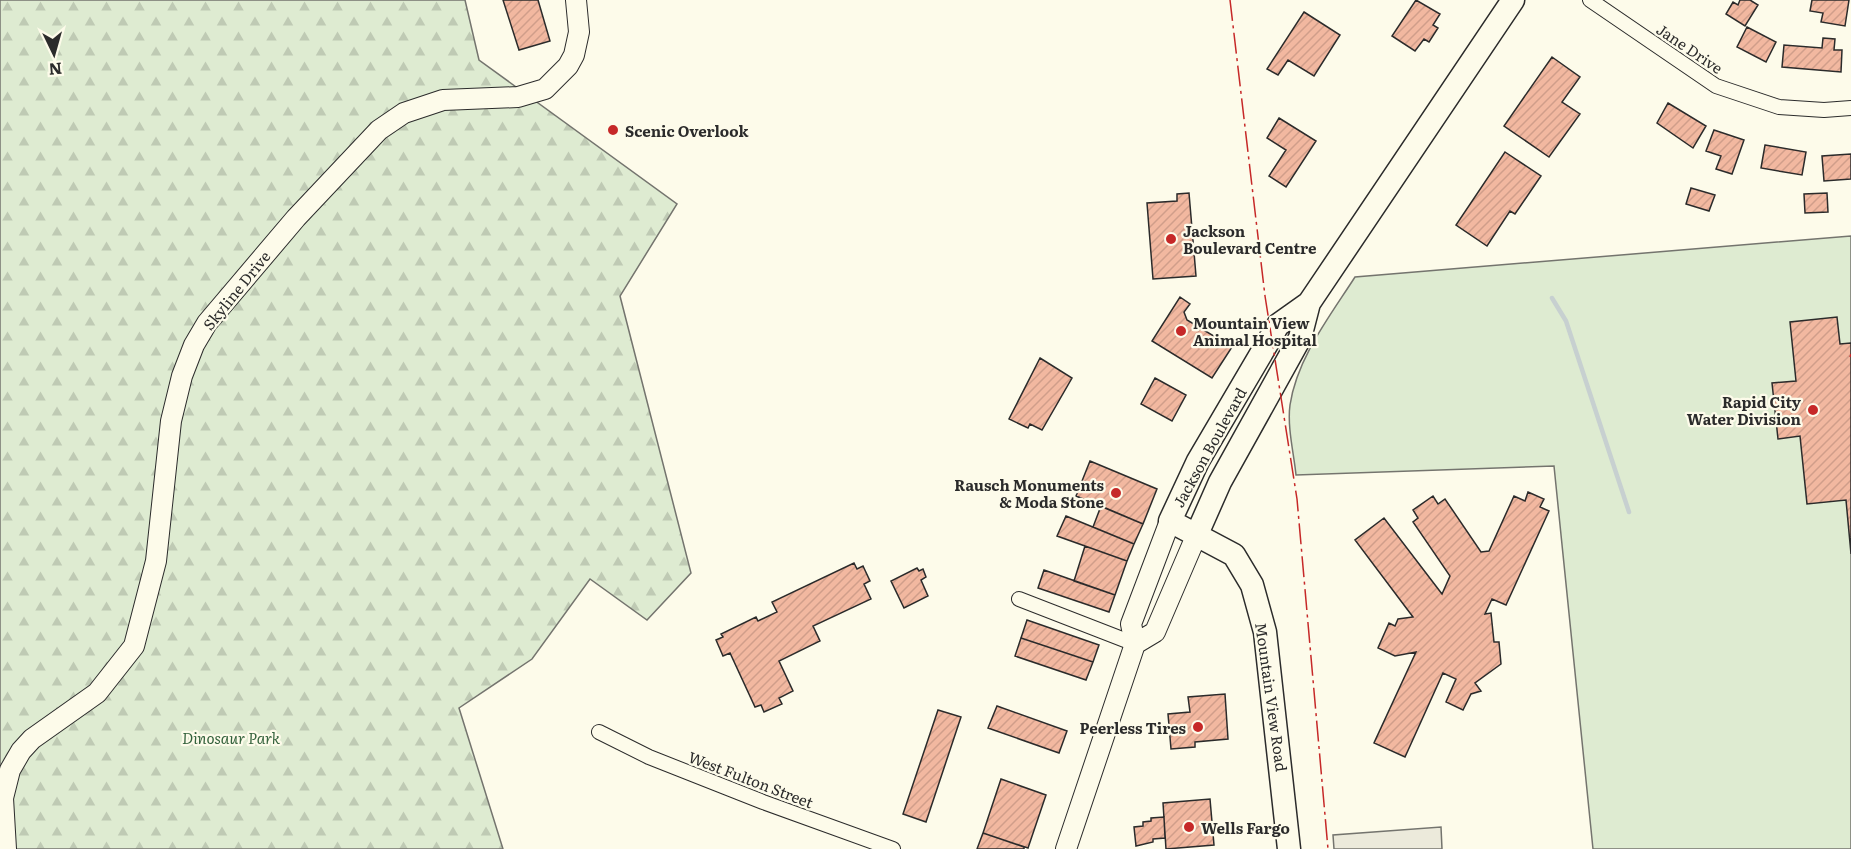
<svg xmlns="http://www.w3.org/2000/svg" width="1851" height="849" viewBox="0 0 1851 849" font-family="Literata,serif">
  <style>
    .green { fill: #deebd1; stroke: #74746e; stroke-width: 1.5 }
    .forest { fill: url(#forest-firs); stroke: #74746e; stroke-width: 1.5 }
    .parking { fill: #eceadb; stroke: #74746e; stroke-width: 1.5 }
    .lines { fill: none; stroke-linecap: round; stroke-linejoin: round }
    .stream { stroke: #c7d0d0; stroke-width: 4.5 }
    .building { fill: url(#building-hatch); stroke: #2b2b2b; stroke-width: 1.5 }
    .street-casing { stroke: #2b2b2b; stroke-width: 16 }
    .secondary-casing { stroke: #2b2b2b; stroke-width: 22 }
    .primary-casing { stroke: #2b2b2b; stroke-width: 25 }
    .street { stroke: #fdfbea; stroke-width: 14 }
    .secondary { stroke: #fdfbea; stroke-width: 20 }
    .primary { stroke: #fdfbea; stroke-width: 22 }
    .power { stroke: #c62828; stroke-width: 1.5; stroke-dasharray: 21 4.5 3 4.5; stroke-linecap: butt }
    .poi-dot { fill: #c62828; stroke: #fdfbea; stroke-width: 2 }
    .labels { text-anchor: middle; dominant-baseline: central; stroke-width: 4.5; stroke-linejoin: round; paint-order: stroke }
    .street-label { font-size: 15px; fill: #2b2b2b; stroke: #fdfbea }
    .poi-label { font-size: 15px; font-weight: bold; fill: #2b2b2b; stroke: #fdfbea; text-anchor: start }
    .park-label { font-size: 15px; font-style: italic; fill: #34623c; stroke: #fdfbea }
  </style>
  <defs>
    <pattern id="forest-firs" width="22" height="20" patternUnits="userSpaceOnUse" patternTransform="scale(1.5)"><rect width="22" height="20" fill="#deebd1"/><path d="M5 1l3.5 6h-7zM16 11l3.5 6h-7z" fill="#bfcab4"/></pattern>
    <pattern id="building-hatch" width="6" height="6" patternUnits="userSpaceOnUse" patternTransform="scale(1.5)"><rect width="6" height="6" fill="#f2b8a0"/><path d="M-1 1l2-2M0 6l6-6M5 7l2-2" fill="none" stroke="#d09e8a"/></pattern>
  </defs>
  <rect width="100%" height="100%" fill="#fdfbea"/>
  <path class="green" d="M1851,236V849H1593L1554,466L1296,475C1294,454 1287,427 1290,405C1297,358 1330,316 1355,277Z"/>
  <path class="forest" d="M0,0H465L479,60L677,204L620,296L691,573L647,620L590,579L532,659L459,708L503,849H0Z"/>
  <path class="parking" d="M1441,827L1442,849H1334L1333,835Z"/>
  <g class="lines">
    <path class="stream" d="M1552,298L1566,321L1629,512"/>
  </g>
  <path class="building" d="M503,0H538L550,41L519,50Z
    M1416,0L1440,14L1433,25L1438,28L1429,42L1424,39L1415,51L1392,36Z
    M1740,0H1750L1758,5L1745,26L1726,14L1733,2L1738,5Z
    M1812,0H1849L1845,26L1821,22L1823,13L1810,11Z
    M1304,12L1340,35L1314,76L1288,60L1278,75L1267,69Z
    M1747,27L1776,42L1766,62L1737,47Z
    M1823,38L1835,39L1834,50H1842L1841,72L1782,67L1784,45L1822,48Z
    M1552,57L1580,77L1562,102L1580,114L1549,157L1504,126Z
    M1668,103L1706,126L1693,148L1657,123Z
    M1279,118L1316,141L1286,187L1269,176L1286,150L1267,138Z
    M1714,130L1744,140L1732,174L1716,169L1721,156L1706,151Z
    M1765,145L1806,152L1802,175L1761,168Z
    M1505,152L1541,176L1515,214L1510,211L1487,246L1456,225Z
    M1851,154V179L1824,181L1822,156Z
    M1691,188L1715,195L1709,211L1686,204Z
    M1189,193L1196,276L1153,279L1147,203L1177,201V194Z
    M1827,193L1828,212L1805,213L1804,194Z
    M1180,297L1190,304L1184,312L1187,320L1232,347L1212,378L1152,341Z
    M1837,317L1840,344L1851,343V554L1846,500L1807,504L1800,436L1778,439L1772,383L1796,381L1790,322Z
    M1040,358L1072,378L1042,430L1030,424L1028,428L1009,419Z
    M1155,378L1186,395L1172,421L1141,404Z
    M1090,461L1157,489L1143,524L1076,496Z
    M1528,492L1544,499L1540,507L1549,511L1506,605L1492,599L1485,614L1491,613L1494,642H1499L1501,664L1475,683L1481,691L1471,694L1463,710L1446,702L1456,679L1443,673L1405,757L1374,743L1416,652L1395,656L1378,648L1389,623L1395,626L1398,619L1413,617L1355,540L1384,518L1442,594L1450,576L1413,522L1418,518L1413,510L1433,496L1438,504L1445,499L1481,552L1489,551L1514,496L1525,501Z
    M1101,506L1143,524L1134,544L1093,527Z
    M1066,516L1134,544L1127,561L1057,536Z
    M1085,546L1127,561L1115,595L1074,581Z
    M854,563L857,569L863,566L870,581L864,584L871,599L813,626L820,641L779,661L793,691L779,698L782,704L764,712L761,705L755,707L730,653L723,656L716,640L723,637L721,634L756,617L758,621L777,612L772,602Z
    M917,568L919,571L923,569L926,577L921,580L928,596L904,608L891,581Z
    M1044,570L1115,595L1109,612L1038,588Z
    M1027,620L1099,645L1093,662L1021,638Z
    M1021,638L1093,662L1086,680L1015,656Z
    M1225,694L1228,739L1195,742V747L1171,749L1168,714L1190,712L1188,697Z
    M997,706L1067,731L1059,753L988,728Z
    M938,710L961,717L926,822L903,814Z
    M1001,779L1046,795L1028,848L983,833Z
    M1210,799L1214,845L1166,849L1163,803Z
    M1164,817L1165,838L1153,839V842L1136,846L1134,827L1143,826V822L1151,821V818Z
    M983,833L1024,847V849H977Z"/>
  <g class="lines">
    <defs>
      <path id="street" d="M1590,0L1716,86L1779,107L1824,110L1851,108
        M1019,599L1135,644
        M599,732L649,757L763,802L893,849"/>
      <path id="secondary" d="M1135,644L1155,632L1197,534
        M6,849L3,798L10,770L21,751L32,739L97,693L134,646L156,561L171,421L182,376L194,345L207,323L296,218L379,130L404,113L443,100L518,97L545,89L568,66L574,55L579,32L576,0
        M1066,849L1135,644L1131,624L1170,521"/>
      <path id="primary" d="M1197,534L1220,482L1300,338L1309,303L1513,0
        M1289,849L1265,632L1252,585L1234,555L1170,521L1198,461L1278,325L1309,303"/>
    </defs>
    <use href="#street" class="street-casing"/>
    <use href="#secondary" class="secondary-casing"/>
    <use href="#primary" class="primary-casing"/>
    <use href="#street" class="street"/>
    <use href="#secondary" class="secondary"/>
    <use href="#primary" class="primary"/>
    <path class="power" d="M1230,0L1265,296L1297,499L1328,849
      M1850,357L1851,354"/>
  </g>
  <g class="poi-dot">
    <circle cx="613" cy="130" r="6"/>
    <circle cx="1171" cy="239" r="6"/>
    <circle cx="1181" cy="331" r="6"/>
    <circle cx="1813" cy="410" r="6"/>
    <circle cx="1116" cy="493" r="6"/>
    <circle cx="1198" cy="727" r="6"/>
    <circle cx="1189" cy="827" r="6"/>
  </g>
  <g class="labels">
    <g class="street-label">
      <text transform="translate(1690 48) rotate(34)">Jane Drive</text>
      <text transform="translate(236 290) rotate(-51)">Skyline Drive</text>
      <text transform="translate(1209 447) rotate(-61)">Jackson Boulevard</text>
      <text transform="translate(1272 697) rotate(82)">Mountain View Road</text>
      <text transform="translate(751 779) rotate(21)">West Fulton Street</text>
    </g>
    <g class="poi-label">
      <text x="625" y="130">Scenic Overlook</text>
      <text x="1183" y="230">Jackson<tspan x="1183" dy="17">Boulevard Centre</tspan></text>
      <text x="1193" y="322">Mountain View<tspan x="1193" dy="17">Animal Hospital</tspan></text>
      <text x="1801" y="401" text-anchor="end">Rapid City<tspan x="1801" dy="17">Water Division</tspan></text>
      <text x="1104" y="484" text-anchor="end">Rausch Monuments<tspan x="1104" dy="17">&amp; Moda Stone</tspan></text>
      <text x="1186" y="727" text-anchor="end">Peerless Tires</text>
      <text x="1201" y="827">Wells Fargo</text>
    </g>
    <g class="park-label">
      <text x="231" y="737">Dinosaur Park</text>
    </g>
  </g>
  <g transform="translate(54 54) rotate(175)" stroke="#fdfbea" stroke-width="4.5" paint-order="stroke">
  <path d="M0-4.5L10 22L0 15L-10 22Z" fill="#2b2b2b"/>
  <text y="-9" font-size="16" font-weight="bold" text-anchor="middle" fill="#2b2b2b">N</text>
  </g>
</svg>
